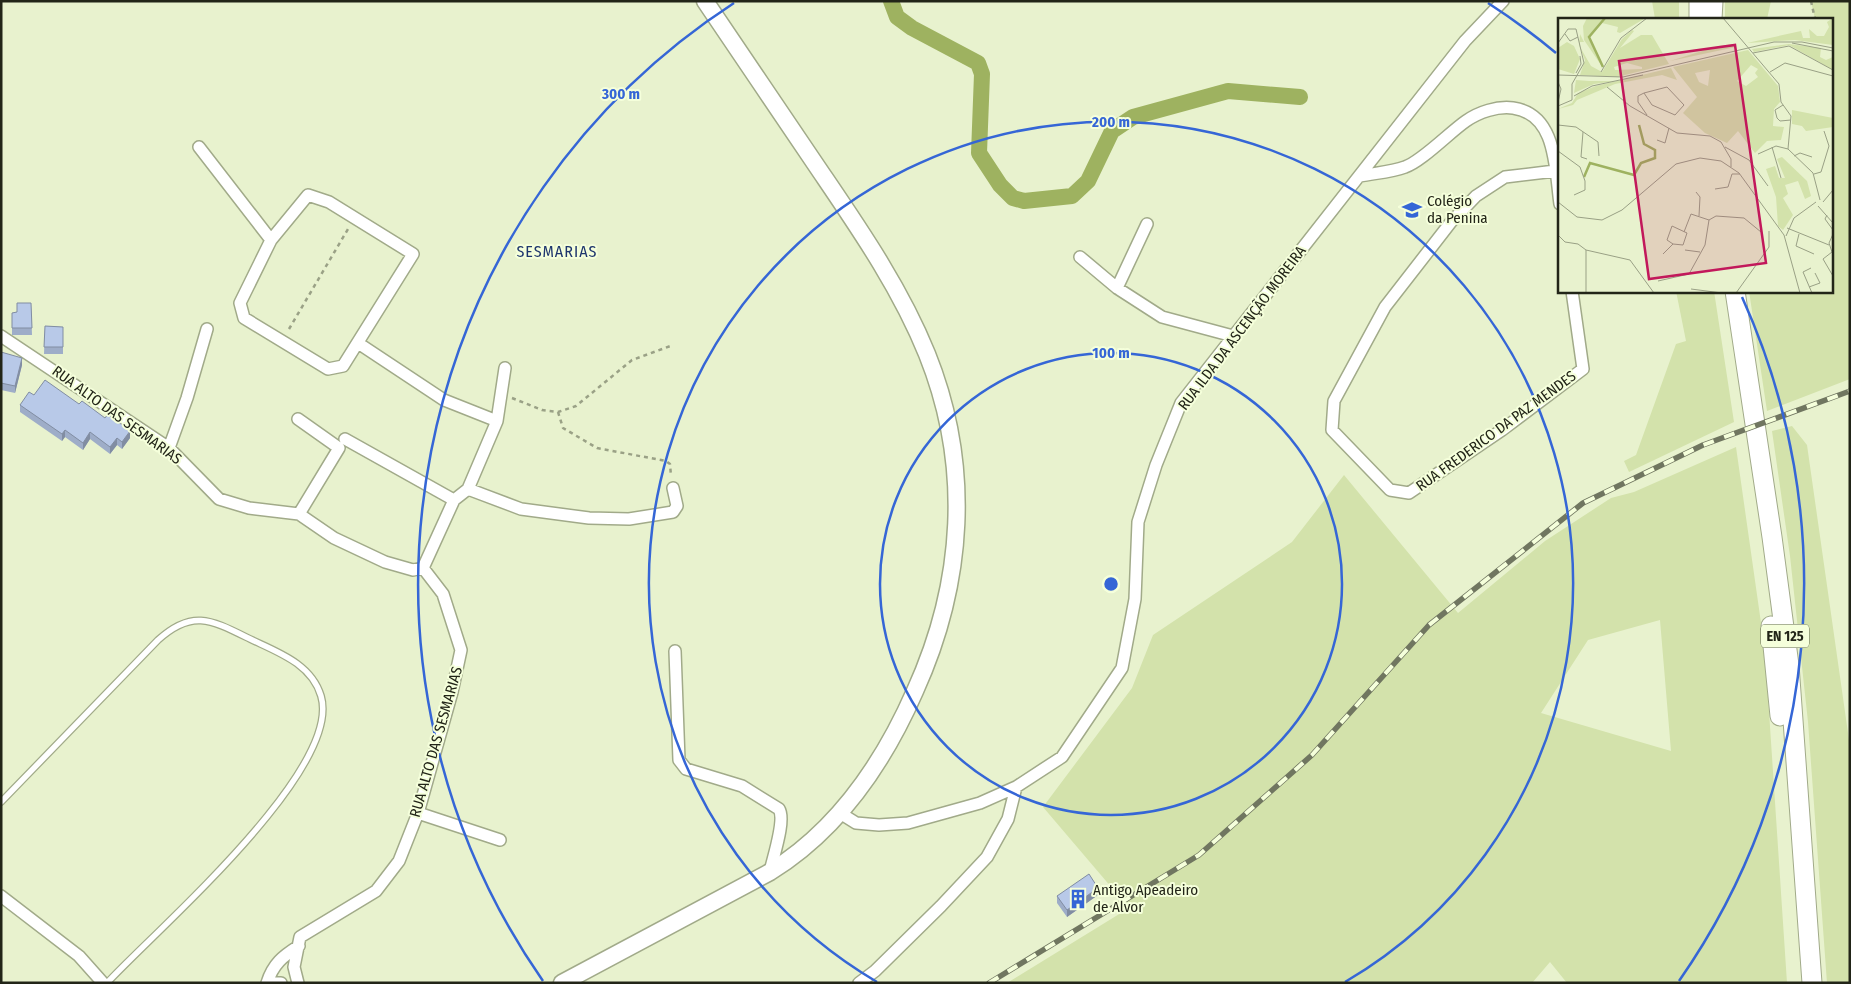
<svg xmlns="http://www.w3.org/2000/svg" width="1851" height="984" viewBox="0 0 1851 984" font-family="'Fira Sans Condensed',sans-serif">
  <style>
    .green { fill: #d3e2ab; fill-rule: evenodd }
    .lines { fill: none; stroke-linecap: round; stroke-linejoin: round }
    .canal { stroke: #9eb260; stroke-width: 16 }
    .lane-casing { stroke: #a1aa89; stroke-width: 8 }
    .street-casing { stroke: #a1aa89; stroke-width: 14 }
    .secondary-casing { stroke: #a1aa89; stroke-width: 19 }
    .primary-casing { stroke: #a1aa89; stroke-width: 21 }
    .path { stroke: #9aa186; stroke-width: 2.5; stroke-dasharray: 4 4; stroke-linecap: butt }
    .lane { stroke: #fff; stroke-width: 5.5 }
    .street { stroke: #fff; stroke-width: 11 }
    .secondary { stroke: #fff; stroke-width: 16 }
    .primary { stroke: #fff; stroke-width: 19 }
    .rail-casing { stroke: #707660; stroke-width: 5.5 }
    .rail { stroke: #f5ffdb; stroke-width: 4; stroke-dasharray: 11; stroke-linecap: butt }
    .wall { fill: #9eadc8 }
    .shaded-wall { fill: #818da2 }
    .building { fill: #b8c9e8; stroke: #818da2 }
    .ring { fill: none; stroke: #3566d6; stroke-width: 2.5 }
    .labels { text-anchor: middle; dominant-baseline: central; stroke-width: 4; stroke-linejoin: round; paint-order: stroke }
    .shield { fill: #f5ffdb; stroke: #616652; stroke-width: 1 }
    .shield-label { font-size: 14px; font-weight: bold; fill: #222518 }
    .poi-label { font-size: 15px; fill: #222518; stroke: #f5ffdb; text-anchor: start }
    .street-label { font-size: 15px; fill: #222518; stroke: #f5ffdb }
    .neighbourhood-label { font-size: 16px; letter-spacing: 1px; fill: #1e366d; stroke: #f5ffdb }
    .inset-river { fill: none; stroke: #9eb260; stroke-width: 2.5 }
    .inset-road { fill: none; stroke: #99a085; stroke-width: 1 }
    .view { fill: #c2185b; fill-opacity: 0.15; stroke: #c2185b; stroke-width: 2.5 }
    .inset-edge { fill: none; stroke: #222518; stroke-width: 2.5 }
    .centre { fill: #3566d6; stroke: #f5ffdb; stroke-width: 2.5 }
    .ring-label { font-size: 15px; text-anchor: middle; font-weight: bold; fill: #3566d6; stroke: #f5ffdb; stroke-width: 4; stroke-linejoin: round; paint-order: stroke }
  </style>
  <rect width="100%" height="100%" fill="#e8f2ce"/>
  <path class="green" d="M1652,1H1679V19H1655Z
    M1725,1H1771L1767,19H1725Z
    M1811,1H1850V379L1767,411L1749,291H1832V19H1815Z
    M1676,291H1714L1734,422L1629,472L1624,461L1636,455L1676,344L1686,341Z
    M1792,426L1807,445L1850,747V983H1827L1808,722L1790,556L1772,431Z
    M1736,447L1765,651L1787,983H1567L1550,962L1532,983H1007L1129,908L1043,807L1132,688L1153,635L1292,542L1344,475L1458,613L1545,541L1611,498L1634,492ZM1660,620L1671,751L1541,713L1588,640Z"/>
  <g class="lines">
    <path class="canal" d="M891,1L897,17L912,28L978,63L982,74L979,153L1000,185L1013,198L1024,201L1072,196L1088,181L1112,131L1133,117L1228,91L1300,97"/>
    <defs>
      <path id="lane" d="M1,802L158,640C191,610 210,619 246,637C274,651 311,662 321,696C343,770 155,931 107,983"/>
      <path id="street" d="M199,147L271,240L308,195L329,202L413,254L343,366L328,369L244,318L240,303L271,240
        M1555,171L1505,177L1476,196L1451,222L1385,307L1334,401L1332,430L1390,490L1409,493L1502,430L1583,369L1572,291
        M1360,176C1375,173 1392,172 1405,167C1421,162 1450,132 1466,121C1479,112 1497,106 1513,108C1557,114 1555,169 1560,204
        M1147,224L1117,288L1162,317L1233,336
        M1080,257L1117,288
        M1,336L169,448L219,499L249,508L299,514L334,538L385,562L413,570L423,568L443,594L461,650L452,692L418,813L399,861L376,891L300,937L294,967L298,983
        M358,343L444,400L497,421L468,489L454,500L423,568
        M298,419L339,448L299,514
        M497,421L505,368
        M345,439L454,500
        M169,448L187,398L207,329
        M468,489L521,509L589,518L629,519L673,512L677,506L673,488
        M675,651L679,760L686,769L742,786L779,809C786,820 773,857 770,872
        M418,813L500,840
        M840,813L856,823L879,825L908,823L980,803L1016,787L1062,757L1122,668L1135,599L1138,522L1156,465L1181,403L1465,41L1503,1
        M1,896L79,956L103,983
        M267,983C273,964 283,956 299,946
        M267,983H281
        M859,983L875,971L941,906L987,857L1008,819L1016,787"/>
      <path id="secondary" d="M562,983L770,872C838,830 883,764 915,691C964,583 972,466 927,354C900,287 858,227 818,168C780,112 743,57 705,1"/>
      <path id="primary" d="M1699,19V1
        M1712,19L1713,1
        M1735,291L1772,537L1789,665L1812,983
        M1771,626L1780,716"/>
    </defs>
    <use href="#lane" class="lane-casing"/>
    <use href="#street" class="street-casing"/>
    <use href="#secondary" class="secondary-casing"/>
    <use href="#primary" class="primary-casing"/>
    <path class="path" d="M1811,1L1815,19
      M289,329L348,229
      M512,398L542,410L558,412L576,406L632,360L673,345
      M558,412L563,428L597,448L666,461L670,464L671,476"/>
    <use href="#lane" class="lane"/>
    <use href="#street" class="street"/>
    <use href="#secondary" class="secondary"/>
    <use href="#primary" class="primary"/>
    <defs>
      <path id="rail" d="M989,983L1199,855L1312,755L1429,625L1583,503L1703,445L1850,391"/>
    </defs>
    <use href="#rail" class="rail-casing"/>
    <use href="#rail" class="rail"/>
  </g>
  <path class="wall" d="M31,303L32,335H12V313L17,312Z
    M45,326L63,327V354H44Z
    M1,352L22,365L15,393L1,390Z
    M34,395L79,404L130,438L122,449L117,445L110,454L90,439L83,450L65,437L62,441L20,412V405Z
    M1098,895L1067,917L1057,903V896Z"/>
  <path class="shaded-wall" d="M22,358V365L15,393V386Z
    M65,430V437L62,441V434Z
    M130,431V438L122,449V442Z
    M90,432V439L83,450V443Z
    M117,438V445L110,454V447Z
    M1098,888V895L1067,917V910Z"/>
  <path class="building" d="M17,303H31L32,328H12V313L17,312Z
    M45,326L63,327V347H44Z
    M1,352L22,358L15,386L1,383Z
    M45,380L79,404L82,401L105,418L108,414L130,431L122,442L117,438L110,447L90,432L83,443L65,430L62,434L20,405L29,392L34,395Z
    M1089,874L1098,888L1067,910L1057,896Z"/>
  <g class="ring">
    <circle cx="1111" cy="584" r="231"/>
    <path d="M877 982A462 462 0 1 1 1345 982"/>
    <path d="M543 981A693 693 0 0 1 734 3M1488 3A693 693 0 0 1 1556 53M1742 297A693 693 0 0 1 1679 981"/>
  </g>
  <defs>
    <symbol id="school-bare" viewBox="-9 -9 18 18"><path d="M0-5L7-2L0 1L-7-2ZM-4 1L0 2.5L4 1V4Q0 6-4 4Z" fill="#3566d6" stroke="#f5ffdb" stroke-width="2.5" paint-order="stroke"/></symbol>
    <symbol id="building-bare" viewBox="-9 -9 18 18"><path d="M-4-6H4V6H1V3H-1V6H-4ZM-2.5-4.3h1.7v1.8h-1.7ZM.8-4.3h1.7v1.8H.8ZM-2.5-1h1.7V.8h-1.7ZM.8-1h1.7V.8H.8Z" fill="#3566d6" stroke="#f5ffdb" stroke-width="2.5" paint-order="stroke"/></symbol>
  </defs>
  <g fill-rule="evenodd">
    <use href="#school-bare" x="1398" y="196" width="28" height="28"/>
    <use href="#building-bare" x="1064" y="885" width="28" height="28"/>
  </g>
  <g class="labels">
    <rect class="shield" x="1761" y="624.5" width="48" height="23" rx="4"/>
    <g class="shield-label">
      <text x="1785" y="636">EN 125</text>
    </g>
    <g class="poi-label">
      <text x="1427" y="201">Colégio<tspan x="1427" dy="17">da Penina</tspan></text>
      <text x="1093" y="890">Antigo Apeadeiro<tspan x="1093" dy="17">de Alvor</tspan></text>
    </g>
    <g class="street-label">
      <text transform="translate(1242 328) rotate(-53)">RUA ILDA DA ASCENÇÃO MOREIRA</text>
      <text transform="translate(117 415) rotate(36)">RUA ALTO DAS SESMARIAS</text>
      <text transform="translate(1496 431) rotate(-36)">RUA FREDERICO DA PAZ MENDES</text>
      <text transform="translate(436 742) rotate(-74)">RUA ALTO DAS SESMARIAS</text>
    </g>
    <g class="neighbourhood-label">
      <text x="557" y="251">SESMARIAS</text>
    </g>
  </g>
  <g transform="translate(1558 18)">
    <rect width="275" height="275" fill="#e8f2ce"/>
    <path d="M29,0H46L30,19L45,50L26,22L25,8ZM48,0H86V1L62,15L59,14L60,9L44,5ZM275,0V27L237,22L189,25L243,13L245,20H252L251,11L259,18H266L271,9L269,4ZM74,12L76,13L62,30L83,17H94L111,46L59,59L22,57L27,42L21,27L22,16L26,24H22V29L33,48L44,54L64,21ZM69,45L84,49V51L57,52L56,49ZM9,24L16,28L22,41L16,56L0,51V30ZM177,26L178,29L112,43L160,28ZM231,26L263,30L262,39L268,42L275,39V52L231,27L196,34L194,31ZM190,32L220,68L222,84L216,91L215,108L226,109L223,122L209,123L197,135L180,113L169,125L147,115L125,95L139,79L115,49ZM193,47L200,51L197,55L200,59L188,68L179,63ZM152,52L150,68L141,64L137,55ZM113,50L119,62L104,57L57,66L19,82L15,87L0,91L14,85L20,75L38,68ZM18,62L31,63H58L36,66L16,75ZM234,92L275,100V109L248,113L244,108L234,106ZM224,139L249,163L253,178L247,181L240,163L227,167L230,176L225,180L235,197L225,212L220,208L218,179L208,151L217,148L221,160H227L219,141Z" fill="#d3e2ab" fill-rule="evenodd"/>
    <path class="inset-river" d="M45,49L31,19L47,0M26,159L32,145L76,157L83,145L97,140V132L86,126L81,107"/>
    <path class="inset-road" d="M165,0L221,66L223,84L233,98L230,131L255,155L262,182M7,16L12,23L20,19M0,25L10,11H18L26,45L14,66V82L0,88M234,25L275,33M195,35L231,28L275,52M43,54L63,20L89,0M212,54L227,45L275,58M18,55L23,46L22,38M0,57L65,59L216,24H244L275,30M0,64L3,71L0,84M49,69L72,88L119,115L152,118L163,124L173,141V149M86,75L94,87L117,97L126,87L109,69L86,75L80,78V84L89,97M16,78L34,68L85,57M225,87L217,92L219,100L222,103L233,102M0,107L18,109L40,124L41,138M25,114L23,139L29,141M99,122L107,125L111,110M167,129L191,142L210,168M214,129L223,160M0,133L22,149L27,163V172L16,177M200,136L218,128L230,131M236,138L242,135L254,139M256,156L263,154L271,128L266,113M157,171L170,169L174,156H182M138,174L142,179L141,198M0,184L19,199L44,202L64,192L118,146L142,140L163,143L181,155L226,217L242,275M265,184L275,172M260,188L275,205M269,197L267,201L275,212M229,210L271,227M126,214L133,196L151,202M241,216L238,228L256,236M0,217L7,224L20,226L28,232L72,242L96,275M228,218L236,200L258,184M127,232L142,234M274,234L265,241L275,258M274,234L271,225L275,216M105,236L115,226L109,222L114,208L129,215L125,227L115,226M253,250L245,254L254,275M100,263L131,256L147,227L151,202L158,198L186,200L203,214M251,269L262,265L257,255M133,271L164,275M28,275V232M178,275L211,229V213"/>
    <path class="view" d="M177,27L208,245L91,261L61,43Z"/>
    <rect width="275" height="275" class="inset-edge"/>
  </g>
  <circle cx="1111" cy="584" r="8" class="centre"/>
  <g class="ring-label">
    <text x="621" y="99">300 m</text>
    <text x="1111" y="127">200 m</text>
    <text x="1111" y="358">100 m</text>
  </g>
  <rect width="1851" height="984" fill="none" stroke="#222518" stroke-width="5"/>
</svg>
